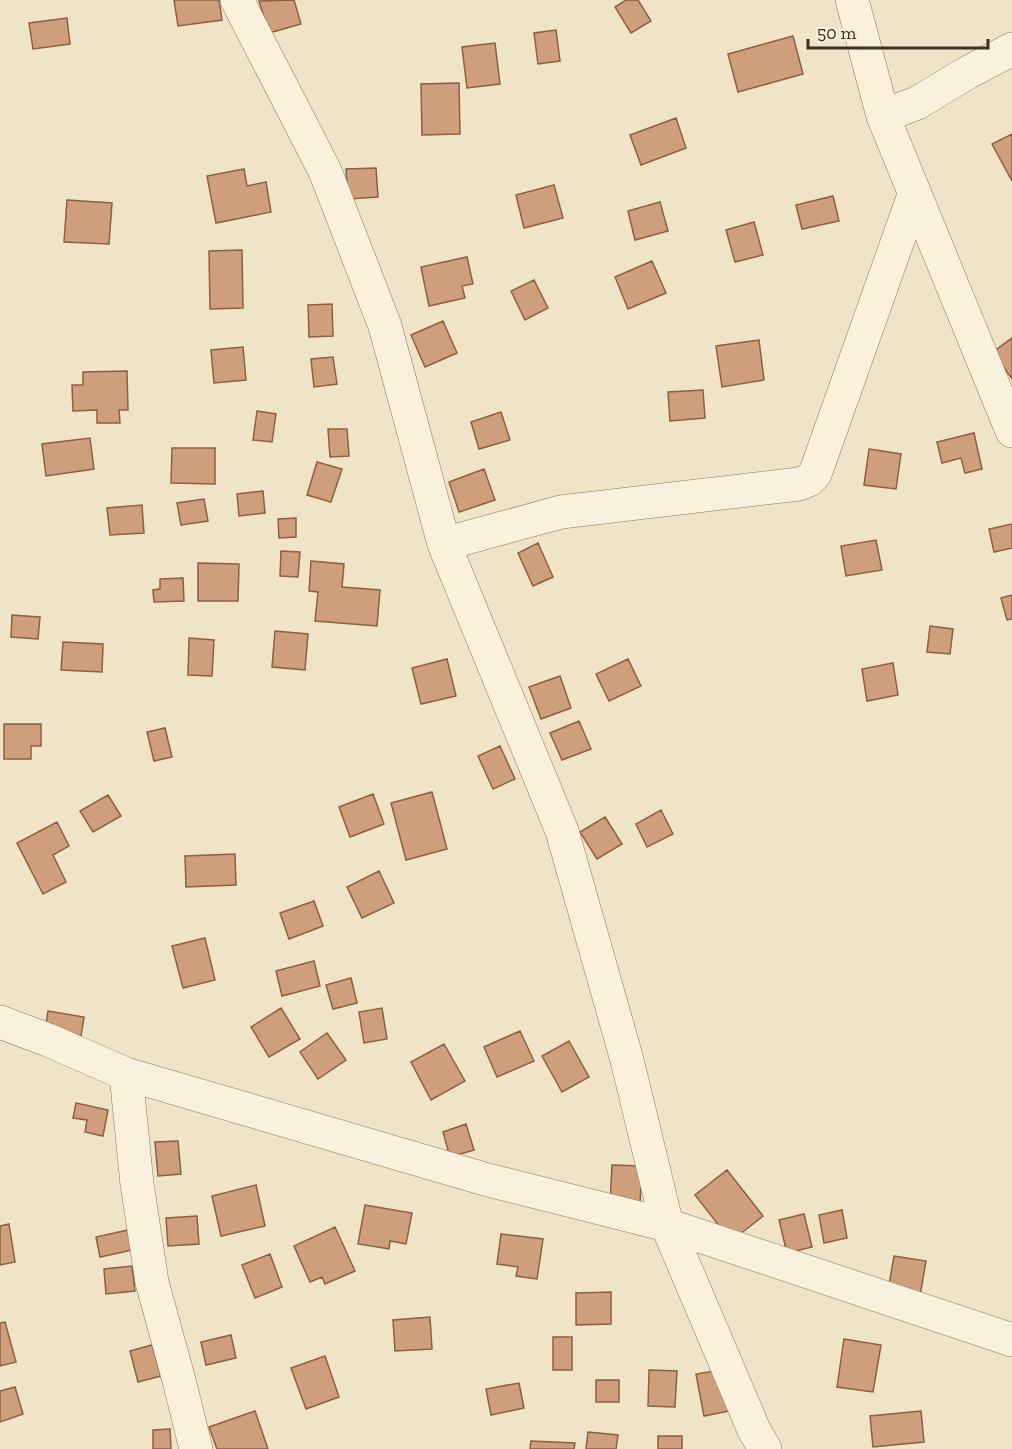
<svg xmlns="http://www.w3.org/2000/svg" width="1012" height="1449" viewBox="0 0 1012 1449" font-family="'Zilla Slab',serif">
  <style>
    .building { fill: #cf9f7d; stroke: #8d5f41; stroke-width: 1.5 }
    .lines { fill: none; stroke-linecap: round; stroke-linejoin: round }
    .minor-casing { stroke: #8d765c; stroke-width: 34 }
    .minor { stroke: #faf1dc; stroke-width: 33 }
  </style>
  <rect width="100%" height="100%" fill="#f0e4c8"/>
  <path class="building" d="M174,0H219L222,20L178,26Z
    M294,0L301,24L269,33L259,1Z
    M626,0H638L651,21L631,33L615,7Z
    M67,18L70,44L33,49L29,23Z
    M556,30L560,61L538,64L534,33Z
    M793,36L803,74L738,92L728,54Z
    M495,43L500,84L467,88L462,47Z
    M459,83L460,134L422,135L421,84Z
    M676,118L686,148L641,165L630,135Z
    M1012,134V181L992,144Z
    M376,168L378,197L348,199L346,169Z
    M244,169L247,186L266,182L271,212L216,223L207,176Z
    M554,185L563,218L524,228L516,195Z
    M833,196L839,221L802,229L796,205Z
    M67,200L112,203L109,244L64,242Z
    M660,202L668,231L635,240L628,211Z
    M754,222L763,255L735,262L726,230Z
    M242,250L243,308L210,309L209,251Z
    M467,257L473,284L462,286L465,298L429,306L421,267Z
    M652,261L666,293L628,309L615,277Z
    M534,280L548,308L525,320L511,291Z
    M332,304L333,336L309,337L308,305Z
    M443,321L457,353L425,367L411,335Z
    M1012,338V379L993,352Z
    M759,340L764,380L722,387L716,346Z
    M243,347L246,380L214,383L211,350Z
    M333,357L337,384L314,387L311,359Z
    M127,371L128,410H119L120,423H97V410L73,411L72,385H83V372Z
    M703,390L705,418L670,421L668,392Z
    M257,411L276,414L272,442L253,440Z
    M501,412L510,440L479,449L471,422Z
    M328,429H347L349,456L330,457Z
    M974,433L982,469L965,473L961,458L942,463L937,442Z
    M90,438L94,469L46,476L42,444Z
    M172,448H215V484L171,483Z
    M869,449L901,454L896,489L864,485Z
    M317,462L342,469L331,502L307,495Z
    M484,469L495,500L459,512L449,482Z
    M263,491L265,513L239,516L237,494Z
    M204,499L208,521L181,525L177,503Z
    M142,505L144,533L110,535L107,508Z
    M296,518V537L279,538L278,519Z
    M1012,524V548L994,552L989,529Z
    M876,540L882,570L846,576L841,546Z
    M538,543L553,577L533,586L518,553Z
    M281,551L300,552L298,577L280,576Z
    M311,561L344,564L342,587L380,590L377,626L315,621L318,592L309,591Z
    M198,563L239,564L238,601H198Z
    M183,578L184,601L154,602L153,590L160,589V579Z
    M1012,595V619L1007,620L1001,598Z
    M12,615L40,617L38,639L11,637Z
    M930,626L953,629L950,654L927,652Z
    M275,631L308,634L305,670L272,667Z
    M189,638L214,640L212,676L188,675Z
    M63,642L103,644L102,672L61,670Z
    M447,659L456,696L421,704L412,668Z
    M628,659L641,686L609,701L596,674Z
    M893,663L898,695L867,701L862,669Z
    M560,676L571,708L541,719L529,687Z
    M579,721L591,749L562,760L550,733Z
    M4,724H41V746H31V759H4Z
    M165,728L172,757L154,761L147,732Z
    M500,746L515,779L493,789L478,756Z
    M432,792L447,849L406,860L391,803Z
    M373,794L384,824L350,837L339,807Z
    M108,795L121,816L93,832L80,811Z
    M661,810L673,834L647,847L636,824Z
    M605,817L622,844L597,859L580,832Z
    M57,822L69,846L53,855L66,882L43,894L17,843Z
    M235,854L236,885L186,887L185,856Z
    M379,871L394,903L362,918L347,887Z
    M314,901L323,926L289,939L280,913Z
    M205,938L215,980L183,988L172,946Z
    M314,961L320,986L282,996L276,971Z
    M351,978L357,1003L333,1009L326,985Z
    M281,1008L300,1039L269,1057L251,1027Z
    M382,1008L387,1039L364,1043L359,1012Z
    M48,1011L84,1017L81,1036L62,1033L44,1037Z
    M520,1031L534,1061L497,1077L484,1047Z
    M327,1033L346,1060L318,1079L300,1052Z
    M569,1041L589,1077L562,1092L542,1056Z
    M444,1044L465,1081L431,1100L411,1062Z
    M76,1103L108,1110L103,1136L85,1132L87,1120L73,1118Z
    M466,1124L474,1150L450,1157L443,1132Z
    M178,1141L181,1174L158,1176L155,1142Z
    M612,1165L642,1166L640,1204L610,1203Z
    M727,1170L763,1216L731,1241L695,1195Z
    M256,1185L265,1226L221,1236L212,1196Z
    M365,1205L412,1213L406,1244L390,1241L389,1249L358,1244Z
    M842,1210L847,1238L824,1243L819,1215Z
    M804,1214L812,1247L787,1253L779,1220Z
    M197,1216L199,1244L168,1246L166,1218Z
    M9,1224L15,1262L0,1265V1226Z
    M335,1227L355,1271L325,1284L322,1277L310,1282L294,1246Z
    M128,1230L132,1250L100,1257L96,1237Z
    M501,1234L543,1239L537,1279L516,1276L518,1267L497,1264Z
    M270,1254L282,1287L255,1298L242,1265Z
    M894,1256L926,1261L920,1296L888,1291Z
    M132,1266L135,1291L106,1294L104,1269Z
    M611,1292V1324L576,1325V1293Z
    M430,1317L432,1349L395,1351L393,1320Z
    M5,1322L16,1362L0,1366V1323Z
    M231,1335L236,1358L206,1365L201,1342Z
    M553,1337H572V1370H553Z
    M844,1339L881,1345L873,1392L837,1387Z
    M152,1345L161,1376L138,1382L130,1351Z
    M325,1356L339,1397L306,1409L291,1368Z
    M726,1369L734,1410L704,1416L696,1374Z
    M649,1370L677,1371L675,1407L648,1406Z
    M596,1380H619V1402H596Z
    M519,1383L524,1408L491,1415L486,1389Z
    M15,1387L23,1414L0,1422V1391Z
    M255,1411L268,1449H217L209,1427Z
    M921,1411L924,1442L873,1447L870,1416Z
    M170,1429L171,1449H153V1430Z
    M588,1432L618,1435L616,1449H586Z
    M658,1436H682V1449H658Z
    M531,1441L575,1443L574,1449H530Z"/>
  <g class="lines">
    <defs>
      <path id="minor" d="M237,0L325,171L385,326L444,544L562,831L627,1060L667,1225L754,1430L765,1449
        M852,0L883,116L1012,431
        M883,116L917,103L967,73L1012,49
        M444,544L561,512L799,484L809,480L815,474L914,195
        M0,1022L48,1040L126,1074L488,1180L667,1225L1012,1340
        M126,1074L137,1184L152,1282L180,1384L196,1449"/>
    </defs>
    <use href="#minor" class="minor-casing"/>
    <use href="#minor" class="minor"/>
  </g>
  <path d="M808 39v9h180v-9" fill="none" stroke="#3d2e20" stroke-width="3"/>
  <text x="817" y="39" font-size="18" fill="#3d2e20" stroke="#f7eed8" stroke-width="4.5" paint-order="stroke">50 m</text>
</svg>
